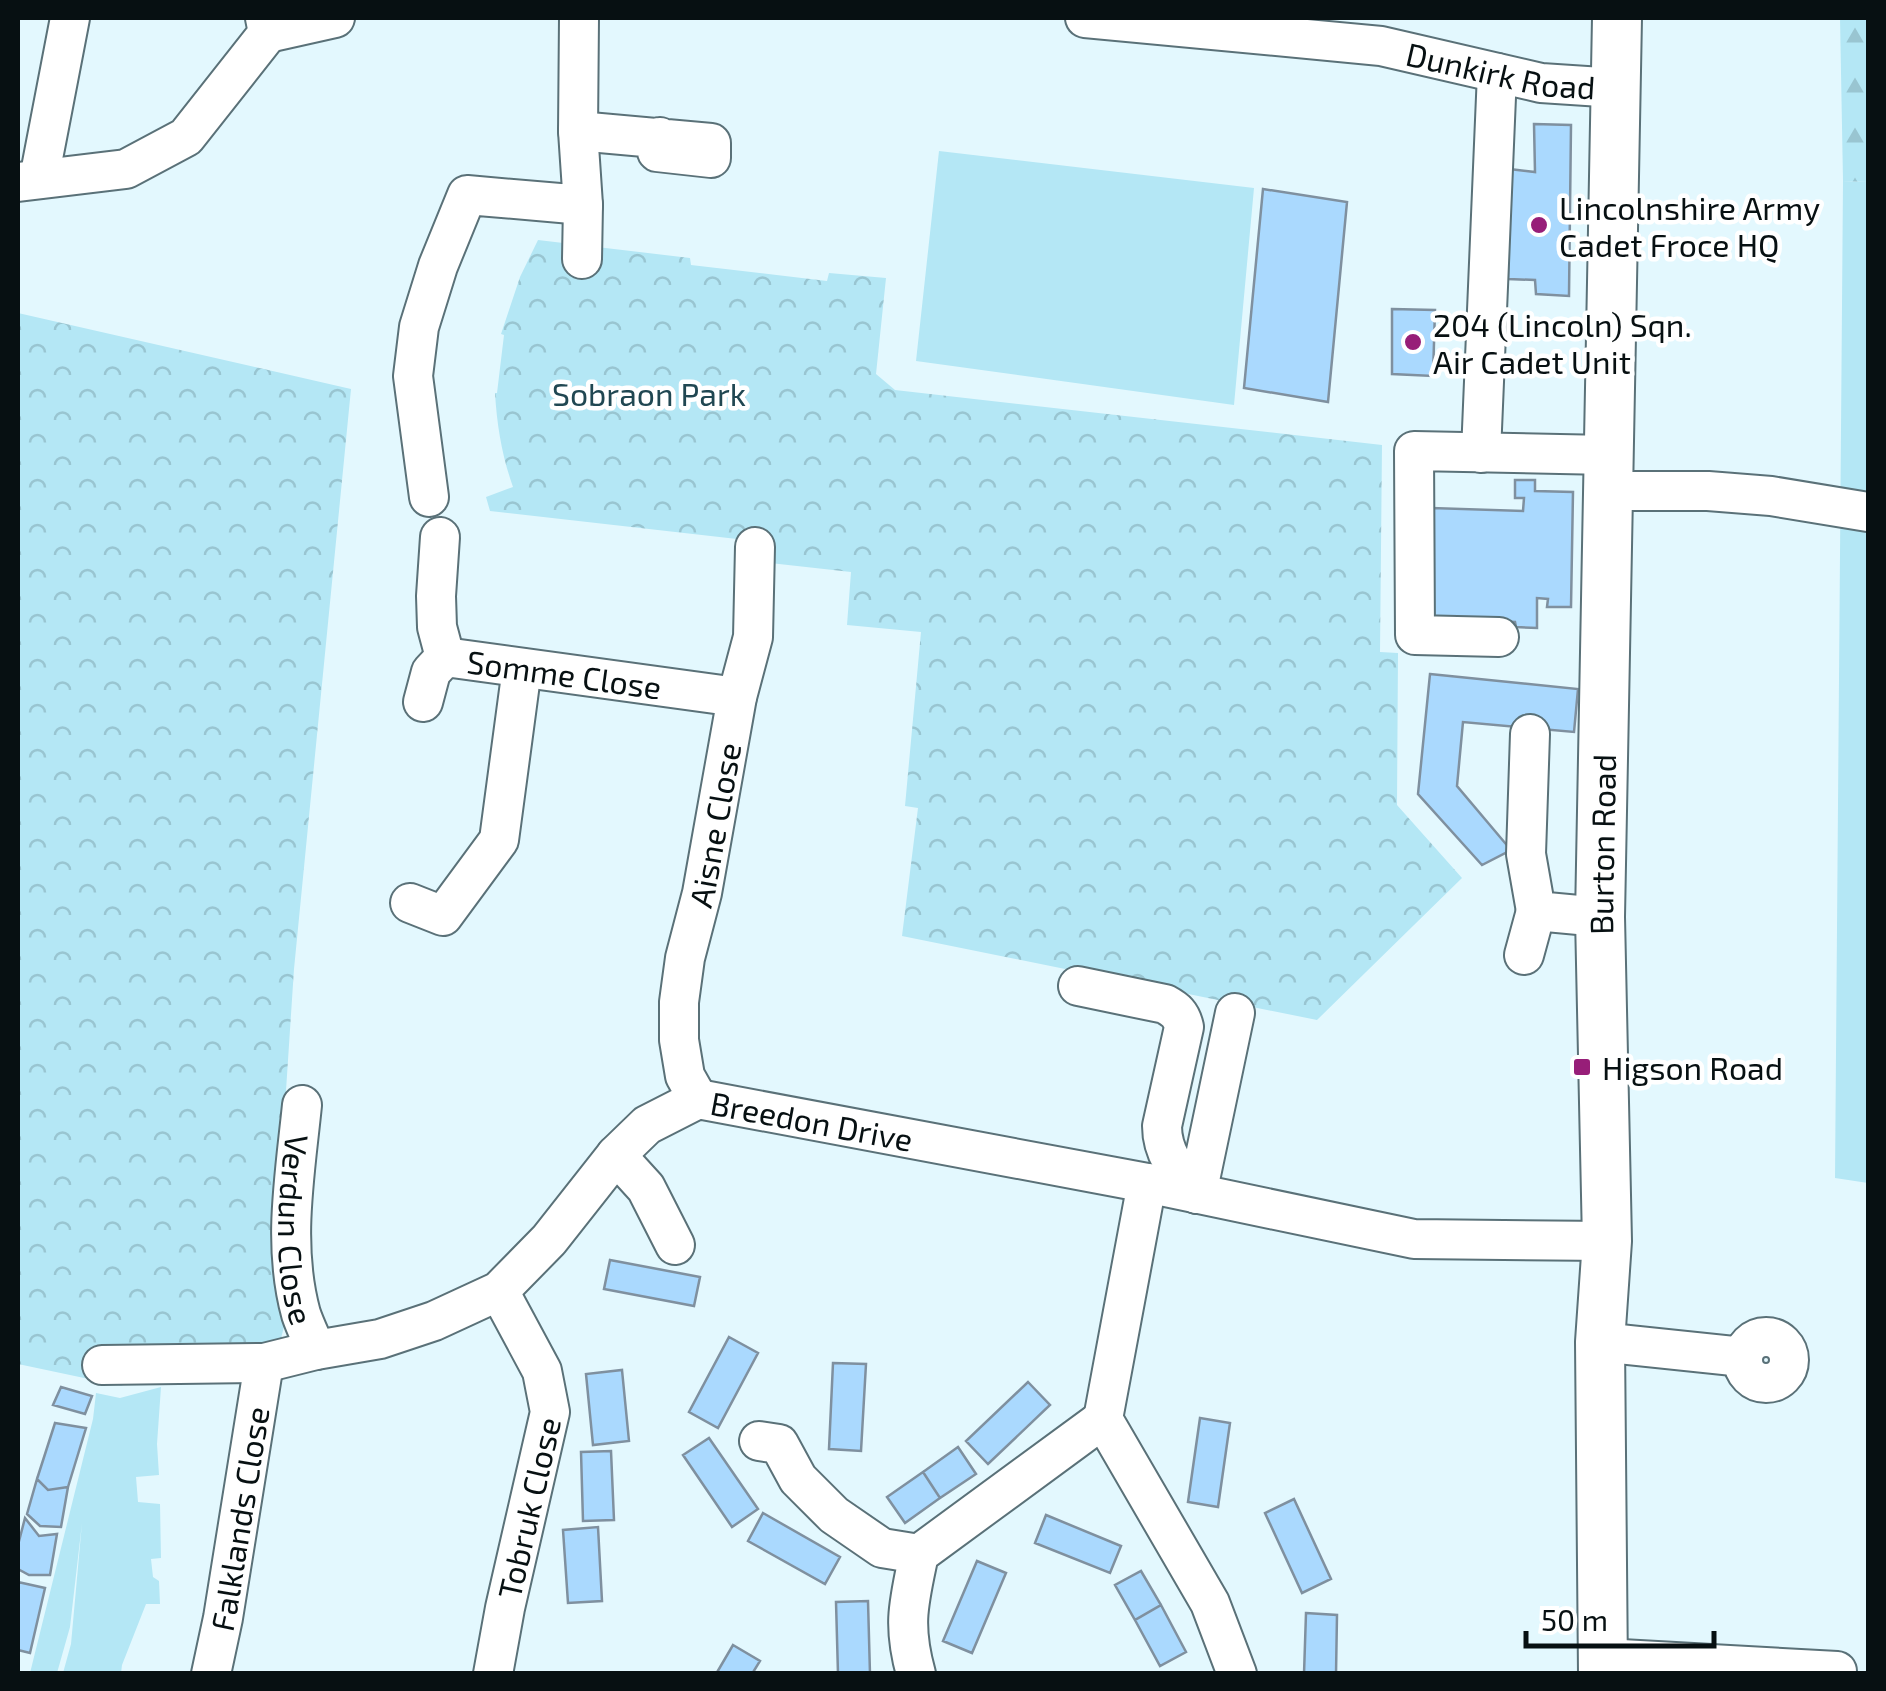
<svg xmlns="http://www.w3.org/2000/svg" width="1886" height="1691" viewBox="0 0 1886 1691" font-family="'Exo 2',sans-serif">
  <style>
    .green { fill: #b4e7f5 }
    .forest { fill: url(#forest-firs) }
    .park { fill: url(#park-crowns) }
    .building { fill: #aad9fe; stroke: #7f909f; stroke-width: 2.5 }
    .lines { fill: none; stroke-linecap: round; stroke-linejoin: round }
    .minor-casing { stroke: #5a7178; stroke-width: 42 }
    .major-casing { stroke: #5a7178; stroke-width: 52 }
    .minor { stroke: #fff; stroke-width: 38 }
    .major { stroke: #fff; stroke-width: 48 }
    .poi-dot { fill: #971e78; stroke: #fff; stroke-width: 4 }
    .labels { text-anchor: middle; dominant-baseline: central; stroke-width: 9; stroke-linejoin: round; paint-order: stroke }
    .street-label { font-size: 32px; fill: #071012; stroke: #fff }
    .poi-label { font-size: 32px; fill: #071012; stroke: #fff; text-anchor: start }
    .park-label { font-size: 32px; fill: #204752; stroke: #fff }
  </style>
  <defs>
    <pattern id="forest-firs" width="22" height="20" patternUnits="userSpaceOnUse" patternTransform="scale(2.5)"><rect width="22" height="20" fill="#b4e7f5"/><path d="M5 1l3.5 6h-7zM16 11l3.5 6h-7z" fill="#99c5d1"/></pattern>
    <pattern id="park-crowns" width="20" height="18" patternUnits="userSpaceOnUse" patternTransform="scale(2.5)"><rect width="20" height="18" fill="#b4e7f5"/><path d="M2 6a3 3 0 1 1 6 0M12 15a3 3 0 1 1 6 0" fill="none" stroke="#99c5d1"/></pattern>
  </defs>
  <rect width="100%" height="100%" fill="#e3f8fe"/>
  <path class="green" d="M939,151L1254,188L1234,405L916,361Z
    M1843,181L1868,182V1183L1835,1178Z
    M161,1387L157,1444L159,1475L136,1477L138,1502L160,1504L161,1558L151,1559L153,1577L159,1581L160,1604H146L122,1665L121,1673H63L71,1644L82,1523L70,1627L57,1673H30L93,1419L96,1393L120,1398Z"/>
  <path class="forest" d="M1840,18H1868V182L1843,181Z"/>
  <path class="park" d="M538,240L690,258L691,265L827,281L829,273L886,278L876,374L895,390L1382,445L1380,652L1398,653L1397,805L1462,878L1317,1020L902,936L918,808L905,806L921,632L847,625L851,572L770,563L738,545L737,539L490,511L486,497L513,487C502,456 497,426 495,393H497L504,335L501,334L520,277Z
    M18,313L351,389L294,969L274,1273L284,1327L281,1338L274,1346L134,1358L122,1386L18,1364Z"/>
  <path class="building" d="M1534,124L1571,125L1569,296L1536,294L1535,280L1508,279L1509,169L1535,172Z
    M1263,189L1347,202L1328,402L1244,388Z
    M1392,309L1435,310L1433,376L1392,374Z
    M1515,480H1535V491L1573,492L1571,607H1547L1548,599L1537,598V628L1516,627L1515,622L1431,619L1432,508L1523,511L1524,498H1515Z
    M1430,674L1578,689L1574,732L1463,722L1457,786L1511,850L1482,865L1418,794Z
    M610,1260L700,1277L694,1306L604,1289Z
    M729,1337L758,1353L718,1428L689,1412Z
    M833,1363L866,1364L861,1451L829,1449Z
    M622,1370L629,1441L593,1445L586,1374Z
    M1028,1382L1050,1405L988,1464L966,1441Z
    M61,1387L92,1396L85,1414L53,1405Z
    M1200,1418L1230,1423L1218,1507L1188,1502Z
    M55,1423L86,1428L68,1487L48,1490L37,1479Z
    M709,1438L758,1509L732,1527L683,1455Z
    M958,1447L976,1474L940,1498L923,1472Z
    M611,1451L614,1520L583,1521L581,1452Z
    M923,1472L940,1498L905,1523L887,1497Z
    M37,1479L48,1490L68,1487L61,1527L40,1526L27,1514Z
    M1294,1499L1331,1579L1302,1593L1265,1513Z
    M763,1513L840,1557L825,1584L748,1541Z
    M1046,1515L1121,1546L1110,1573L1035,1543Z
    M25,1518L39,1536L57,1534L50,1575H29L18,1569V1545Z
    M598,1527L602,1601L568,1603L563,1530Z
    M977,1561L1006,1573L972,1653L943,1641Z
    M1141,1571L1161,1605L1135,1620L1115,1585Z
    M18,1582L45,1588L30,1653L18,1650Z
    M868,1601L870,1674H838L836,1602Z
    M1161,1605L1186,1652L1160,1666L1135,1620Z
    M1306,1613L1337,1615L1336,1674H1304Z
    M733,1645L760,1661L752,1674H716Z"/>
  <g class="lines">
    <defs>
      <g id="minor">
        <path id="s1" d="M1085,18L1381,46L1541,83L1617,88"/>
        <path d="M268,33L335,18"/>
        <path d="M578,131L711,143V158L657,152L660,137"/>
        <path d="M39,179L70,18"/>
        <path d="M18,182L126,169L186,137L268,33L265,18"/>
        <path d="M582,259L583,205"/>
        <path d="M1481,453L1497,73"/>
        <path d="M1607,491H1708L1771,496L1868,512"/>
        <path d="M429,497L413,376L419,327L438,266L467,195L583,205L578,131L579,18"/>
        <path d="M440,537L436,596L437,627L445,657"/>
        <path d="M1499,637L1415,635L1414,451L1608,455"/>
        <path id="s2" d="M423,702L431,672L445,657L737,697"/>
        <path d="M1530,734L1526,854L1536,911L1600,917"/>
        <path d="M410,903L443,916L499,840L522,668"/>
        <path d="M1524,955L1536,911"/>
        <path d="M1078,986L1165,1004C1176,1010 1181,1014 1184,1027L1162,1126C1162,1155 1179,1173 1197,1194"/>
        <path id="s3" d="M698,1099L685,1076L679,1040V1002L685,958L702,893L737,697L753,637L755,547"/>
        <path id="s4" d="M302,1105C295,1175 282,1245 301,1314C305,1326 311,1338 316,1350"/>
        <path d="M616,1155L646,1188L675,1245"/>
        <path d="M1197,1194L1235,1013"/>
        <circle cx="1766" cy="1360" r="23"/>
        <path d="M1600,1342L1743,1357"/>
        <path id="s5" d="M102,1365L264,1363L316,1350L380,1339L434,1321L499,1291L549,1240L616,1155L647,1125L698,1099L1147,1183L1414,1239L1607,1241"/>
        <path d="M1103,1419L1210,1603L1237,1674"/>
        <path d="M1103,1419L1147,1183"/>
        <path d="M759,1441L779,1444L798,1479L834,1515L882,1548L919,1554"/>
        <path d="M1603,1658L1837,1671"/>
        <path id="s6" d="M211,1674L223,1618L264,1363"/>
        <path id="s7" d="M493,1674L505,1608L550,1412L542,1371L499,1291"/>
        <path d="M916,1674C902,1624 909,1602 919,1554L1103,1419"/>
      </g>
      <g id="major">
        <path id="s8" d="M1603,1674L1600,1342L1607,1241L1600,917L1617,18"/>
      </g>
    </defs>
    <use href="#minor" class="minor-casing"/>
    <use href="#major" class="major-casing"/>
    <use href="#minor" class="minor"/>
    <use href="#major" class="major"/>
  </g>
  <g class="poi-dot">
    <circle cx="1539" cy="225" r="10"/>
    <circle cx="1413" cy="342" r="10"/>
    <rect x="1572" y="1057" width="20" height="20" rx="5"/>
  </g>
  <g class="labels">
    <g class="street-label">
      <text stroke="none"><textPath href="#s1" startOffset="420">Dunkirk Road</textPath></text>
      <text stroke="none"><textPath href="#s2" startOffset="172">Somme Close</textPath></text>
      <text stroke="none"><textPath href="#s3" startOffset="282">Aisne Close</textPath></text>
      <text stroke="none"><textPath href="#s8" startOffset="830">Burton Road</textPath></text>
      <text stroke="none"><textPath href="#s5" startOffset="805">Breedon Drive</textPath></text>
      <text stroke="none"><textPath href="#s4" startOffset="125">Verdun Close</textPath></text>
      <text stroke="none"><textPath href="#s7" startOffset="170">Tobruk Close</textPath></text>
      <text stroke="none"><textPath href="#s6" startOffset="158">Falklands Close</textPath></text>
    </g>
    <g class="poi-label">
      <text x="1559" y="207">Lincolnshire Army<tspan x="1559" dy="37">Cadet Froce HQ</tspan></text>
      <text x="1433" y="324">204 (Lincoln) Sqn.<tspan x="1433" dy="37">Air Cadet Unit</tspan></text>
      <text x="1602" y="1067">Higson Road</text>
    </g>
    <g class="park-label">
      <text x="649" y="393">Sobraon Park</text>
    </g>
  </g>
  <rect width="1886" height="1691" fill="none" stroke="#071012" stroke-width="40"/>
  <path d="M1526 1631v15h188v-15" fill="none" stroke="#071012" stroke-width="5"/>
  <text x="1541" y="1631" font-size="30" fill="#071012" stroke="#ffffff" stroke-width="8" paint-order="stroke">50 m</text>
</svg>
